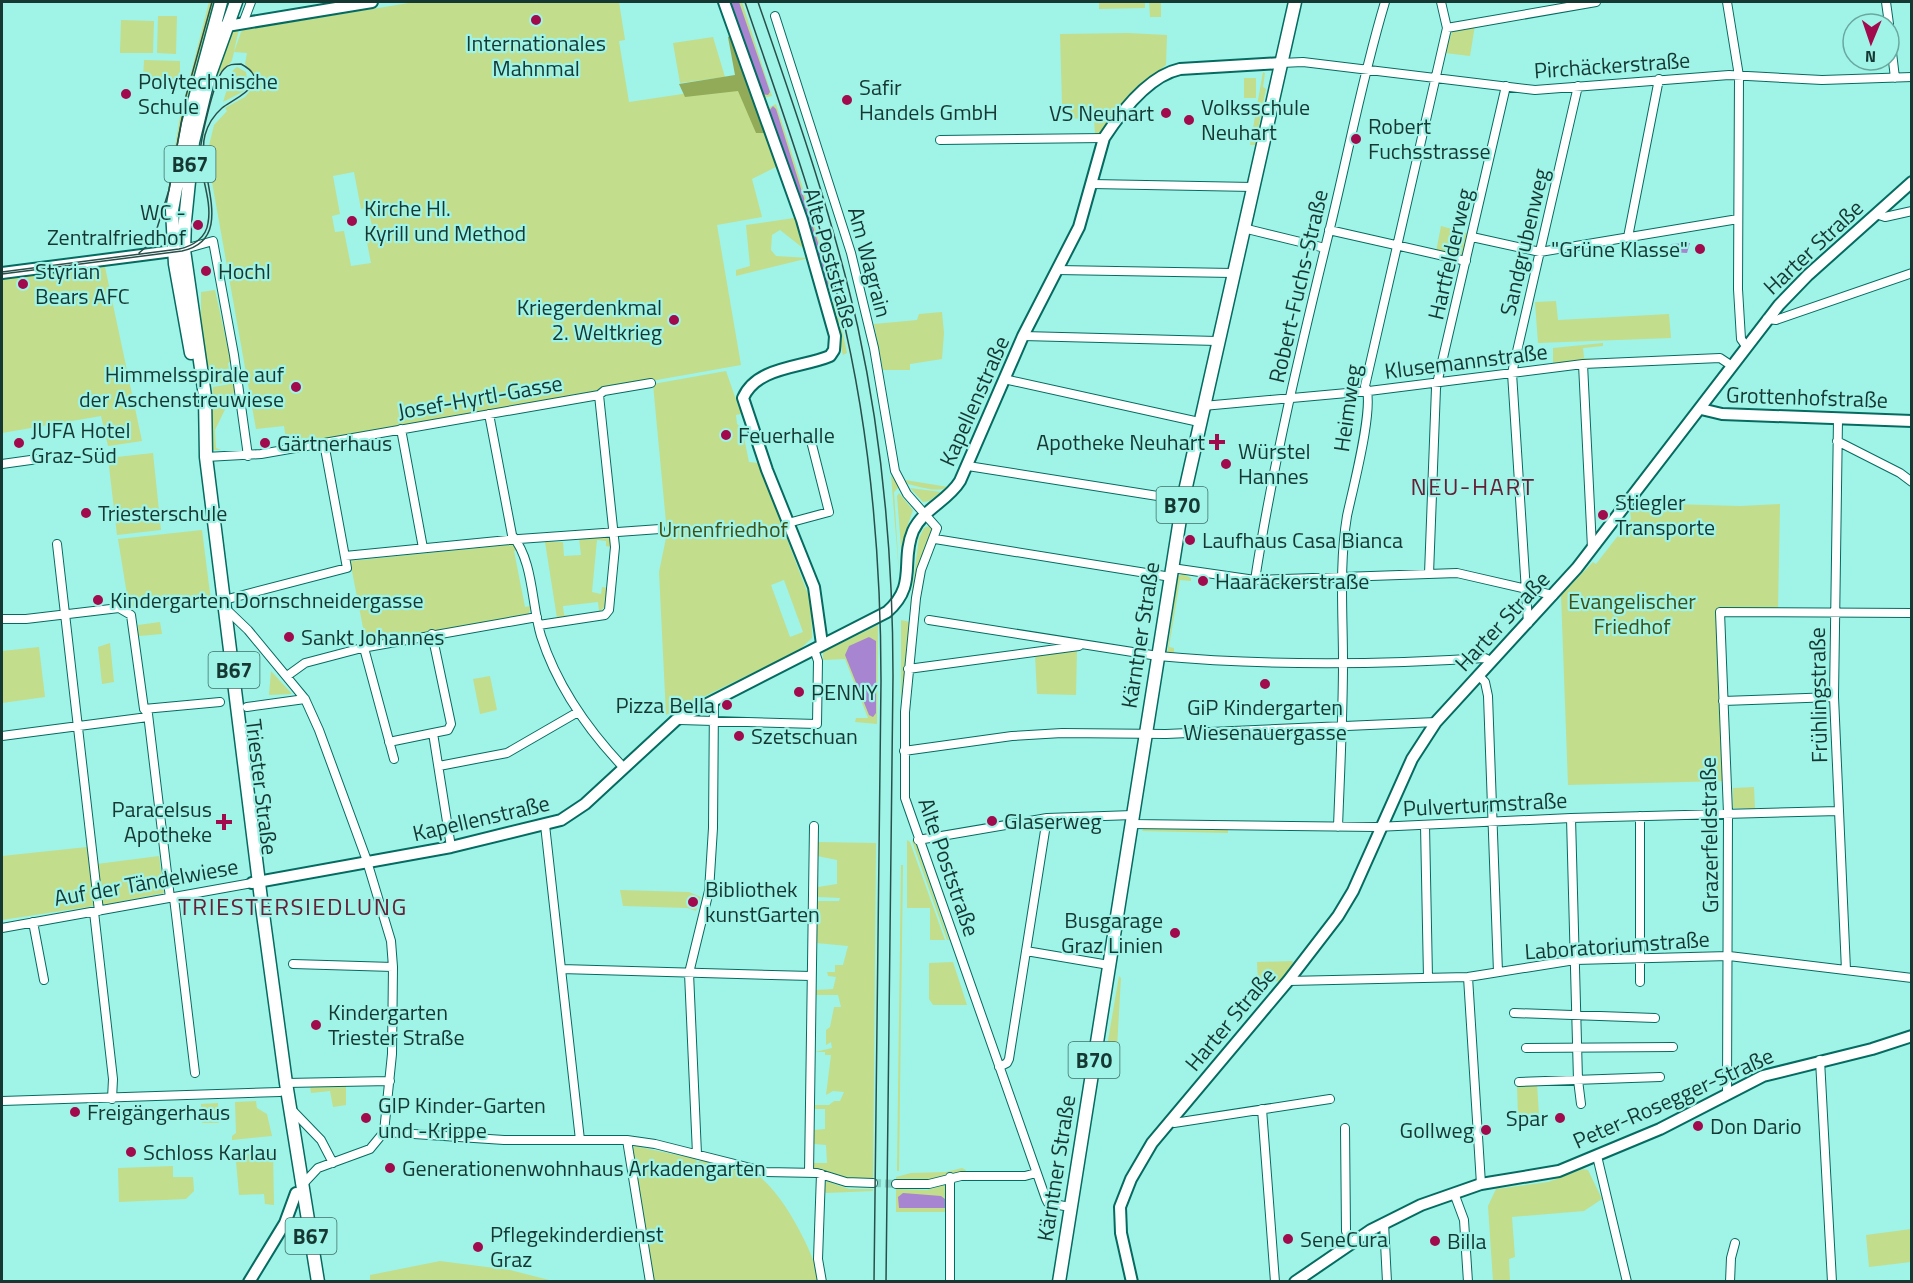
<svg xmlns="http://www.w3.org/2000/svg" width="1913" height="1283" viewBox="0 0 1913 1283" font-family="'Titillium Web',sans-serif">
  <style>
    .green { fill: #c2dd8c; fill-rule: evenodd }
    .forest { fill: #91ab59 }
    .water { fill: #a785d0 }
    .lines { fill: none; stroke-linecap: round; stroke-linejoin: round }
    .street-tunnel { stroke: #84cec3; stroke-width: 8; stroke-dasharray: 8 4; stroke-linecap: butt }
    .street-casing { stroke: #056b61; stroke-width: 10 }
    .secondary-casing { stroke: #056b61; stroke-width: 14 }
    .primary-casing { stroke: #056b61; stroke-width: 15 }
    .street { stroke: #fff; stroke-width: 8 }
    .secondary { stroke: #fff; stroke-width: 10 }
    .primary { stroke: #fff; stroke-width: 12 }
    .tram { stroke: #27504a; stroke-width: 1.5 }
    .rail { stroke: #27504a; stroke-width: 1.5 }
    .poi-dot { fill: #a10a4d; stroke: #a0f3e7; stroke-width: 2 }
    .labels { text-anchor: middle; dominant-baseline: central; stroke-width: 4.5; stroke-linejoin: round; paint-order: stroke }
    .shield { fill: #a0f3e7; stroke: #3f7069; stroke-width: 1.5 }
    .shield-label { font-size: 21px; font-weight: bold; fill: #153833 }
    .poi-label { font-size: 22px; fill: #153833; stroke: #a0f3e7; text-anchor: start }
    .street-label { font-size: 22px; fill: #153833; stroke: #a0f3e7 }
    .park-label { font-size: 22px; fill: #405116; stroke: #a0f3e7 }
    .neighbourhood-label { font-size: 24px; letter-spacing: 1.5px; fill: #642036; stroke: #a0f3e7 }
  </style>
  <rect width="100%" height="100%" fill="#a0f3e7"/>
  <path class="green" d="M209,2H217L173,190H168L180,116Z
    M415,2H619L625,40L619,41L629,102L749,84L780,165L752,179L762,217L717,225L741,365L287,446L284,426L256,429L207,154L214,125L227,111L225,108L245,97L254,86V74L245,64L247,53L234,52L241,32L243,30ZM354,172L361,209L368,208L372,226L364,227L371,263L351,266L344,231L335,232L332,216L340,214L333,176Z
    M727,2H742L772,96L763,98Z
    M1099,2H1145V8L1099,9Z
    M1149,2H1161V17H1150Z
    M158,16H177L176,54L157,53Z
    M121,20L154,21L153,53H120Z
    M1475,25L1470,56L1445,53L1453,29Z
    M240,28C236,38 235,50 232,60C230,66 220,69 217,77C203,115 198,149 196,187H193L200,121L230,34Z
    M1128,33L1167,35L1166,65L1140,86L1121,107L1116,108L1100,134H1095L1094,120L1070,118V104H1062L1060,34Z
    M713,37L725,77L680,83L673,43Z
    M144,60L180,61V79L143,78Z
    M237,67L246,72L248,85L244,91L223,102L233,70Z
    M1263,72L1265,73L1263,87L1266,89L1255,145H1250Z
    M1244,78H1256V98H1244Z
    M776,104L813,220L833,292H827L766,109Z
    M794,218L798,219L808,252L780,230L772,235L771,250L776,256L809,258L736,276V270L750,266L746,225Z
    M1441,226L1470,234L1464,257L1436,252Z
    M105,267L142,441L108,446L101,416L2,433V278Z
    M215,290L231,362L228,363L231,382L209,385L201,325V292Z
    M835,298L847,353L843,355L831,305Z
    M1556,301L1558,320L1669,314L1671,338L1538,343L1535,302Z
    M942,312L944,333L942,359L910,364V370H883L874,324L917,320L919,314Z
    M1603,343V346L1583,348L1584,358L1598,359L1553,363V348Z
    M726,371L741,414L736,415L737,424L742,428L749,462L758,463L811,602L812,638L798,651L666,715L659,572L667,533L653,384ZM784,580L803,632L790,637L771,585Z
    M236,383L237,394L233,393L215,430L216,448L221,450H213L210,431L213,387Z
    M153,453L161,530L117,535L108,458Z
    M891,475L899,487L894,492L899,573Z
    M905,480L948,487C938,493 920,487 908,484Z
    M910,488L941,492L929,501L923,502Z
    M899,493L913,510L904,536L903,573L897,496Z
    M1637,503L1740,506L1780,504L1778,610H1719L1724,781L1568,785L1561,595L1593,562L1596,564L1631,519L1630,509Z
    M929,526L933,529L910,606L919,538L924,528Z
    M202,530L211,601L134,608L128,601L118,539Z
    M611,537L610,547L606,546V541L597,540L592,592L601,594L602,587L608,588C607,601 607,612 592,613L599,611L598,602L563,606L564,615L573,616L557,618L545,542H563L564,556L581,555L579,538Z
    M507,543H514L519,550L514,551L525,607L531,606L528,616L366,643L350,561L507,545Z
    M1183,574L1191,578V581L1180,580L1169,647L1174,648V653L1185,654H1167L1178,576Z
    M901,620L910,622L901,710Z
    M160,622L162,634L139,636L138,625Z
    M878,625L877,724L855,722L856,718H868L845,659L823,660V652Z
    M110,643L114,682L102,684L98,647Z
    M39,647L45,697L2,703V651Z
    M1077,650L1076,695L1037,694L1035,655Z
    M271,671L292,694L269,695Z
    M490,676L497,710L480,714L473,679Z
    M1754,787L1755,809L1733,808V788Z
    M1144,828L1228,829V833L1142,831Z
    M914,838L949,940H947L912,841Z
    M907,840L910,842L945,940H930V908H907Z
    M817,842L876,843L873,1180L841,1178L814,1169L813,1163H827L826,1145L814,1144V1130L825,1129V1109H815L814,1105H829L834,1101H840L844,1092L833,1091L826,1095L831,1055H825V1052H815L832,1048L831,1042L826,1045V1030L830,1027L834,1007H841L838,995H816V990L833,989L836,977L828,976L827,972H835V965H843L848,946L816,943V901H839L840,898L818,897V887L837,884V860L817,856Z
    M87,847L94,906L2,920V856Z
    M159,856L164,893L102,905L97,864Z
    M901,865H903L899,1171H897Z
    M620,890L689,892L701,897L696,911L687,908L623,906Z
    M1292,961L1295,964L1280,981L1258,983L1257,962Z
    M953,962L967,1005H933L929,999V963Z
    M1119,976L1121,978L1116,1065H1110L1105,1058Z
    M346,1084V1105L333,1107L330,1091L311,1093L310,1086Z
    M1537,1084L1539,1115L1518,1116L1517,1086Z
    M256,1101L257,1108L267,1114L272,1136L232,1140V1136L236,1133L235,1102Z
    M218,1103L219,1123H202L201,1104Z
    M635,1146L696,1159L697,1163L701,1160C715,1164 750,1169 760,1177C785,1197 813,1251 820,1281H653L631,1149Z
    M235,1150H239L242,1154L273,1153L274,1205L265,1204L264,1194L239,1195Z
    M173,1166V1177H193L194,1191L186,1199L119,1202L118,1168Z
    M962,1168L966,1170L964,1173L930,1180H896V1177L911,1173L946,1172Z
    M1583,1169L1588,1170L1602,1199L1584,1211L1512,1217L1515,1257L1509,1259L1510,1281H1493L1488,1206L1496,1189L1548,1182Z
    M826,1181L849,1189H873V1191L826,1193L823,1191Z
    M945,1185L947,1212H896V1189L927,1190Z
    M1911,1229V1262L1869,1267L1866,1235Z
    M440,1261L510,1270L553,1281H370V1275Z"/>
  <path class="forest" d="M731,35L768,133H756L738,91L685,97L679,84L735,75L728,37Z"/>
  <path class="water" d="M729,2H739L770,92L768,95L762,94Z
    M773,106L776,109L818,243L830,290L826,289L768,112Z
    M1690,243L1687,253L1670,252L1671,244Z
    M869,637L876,641V713L873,717L869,715L845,655L849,646Z
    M903,1193L941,1196L945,1199V1208H899L898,1197Z"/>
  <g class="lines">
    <path class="street-tunnel" d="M873,1183L896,1184"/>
    <defs>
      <path id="street" d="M1727,2L1739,76L1738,289L1741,339L1746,346
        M1886,2L1889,24
        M775,16L851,253L874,348L895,471L907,494L937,528L921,570L916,598L905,712V798L1046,1199L1048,1203L1070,1207
        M243,23L251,2
        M1889,27L1895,78
        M1447,28L1596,2
        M1281,63L1303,62L1535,90L1729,75L1822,80L1912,77
        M940,140L1104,138
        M1092,184L1253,187
        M1876,214L1885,217L1912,211
        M1243,228L1325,248
        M1329,230L1466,261
        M1472,237L1540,252L1738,219
        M1628,237L1659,79
        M181,250L213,241L234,355L248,456
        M1057,270L1233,273
        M1767,319L1776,320L1912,273
        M1023,336L1217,341
        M1583,364L1592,548
        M1004,379L1199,422
        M1203,406L1369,391L1583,364L1720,358L1732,366
        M489,414L512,535C534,562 531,603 541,636C557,686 588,730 624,768
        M1838,419L1834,697L1846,970
        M401,429L423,548
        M1837,441L1900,473L1912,482
        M206,457L261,454L599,395L604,391L651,383
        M2,464L45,458
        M968,466L1183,500
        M788,523L829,512L811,441
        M935,539L1171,577
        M57,544L99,911
        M345,556L519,539L660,529
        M1172,568L1255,580L1457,573L1553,595
        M1429,574L1436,388L1506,86
        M1255,580C1273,463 1301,347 1329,232C1348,155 1362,78 1385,2
        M224,600L347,568L324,443
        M225,608L248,630L305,699L319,730L366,858L391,941L393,967L392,1054L384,1132L370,1149L318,1168L303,1184
        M2,619H26L119,608L131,615L144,709L148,714L170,898
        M929,620L1158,656C1267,666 1376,665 1485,658L1491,661
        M1528,623L1512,373L1578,86
        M539,625L605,615L609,610L615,547L599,395
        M432,634L451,724L448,730L433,733L451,847
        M364,648L394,759
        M908,669L1079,646
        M1478,675L1485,682L1488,696L1498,972
        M287,676L305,663L362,648L537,617
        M1723,701L1834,697
        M247,707L305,699
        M144,709L220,702
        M680,720L817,724L818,661L814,649
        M2,736L148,717
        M389,742L433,733
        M904,751L1012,736L1062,733L1166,734L1436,722
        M439,766L507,753L578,712
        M1640,816V982
        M1571,818L1578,1080L1581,1104
        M1132,824L1376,827L1571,818L1839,811
        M545,825L580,1140
        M1425,825L1428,978
        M1338,827C1340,772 1343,717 1343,662C1343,614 1339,564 1347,516C1352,492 1376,402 1365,386L1447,28L1441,2
        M918,840L1047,818L1133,815
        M174,898L195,1073
        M94,912L113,1079L112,1099
        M33,922L44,980
        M2,928L252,883
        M1026,951L1109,965
        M293,964L393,967
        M561,969L811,976
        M1468,977L1481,1184
        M1288,981L1468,977L1575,960L1729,956L1912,978
        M1514,1013L1655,1018
        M1526,1048L1673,1047
        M1820,1060L1832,1282
        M999,1067L1007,1063L1009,1059L1047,818
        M1519,1082L1660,1077
        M286,1083L390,1081
        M1727,1093L1728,813L1720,612L1912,613
        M2,1101L280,1092
        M1262,1109L1275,1282
        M292,1110L321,1140L333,1163
        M1170,1121L1174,1123L1330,1099
        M1345,1128L1346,1231L1351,1245
        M384,1132L504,1140H627L655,1144L766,1172L817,1173L846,1182L873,1183
        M627,1140L650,1282
        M697,1154L689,973L709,891L713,828L714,700
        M1597,1156L1627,1282
        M809,1173L814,826
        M821,1174L818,1259L822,1282
        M950,1177V1282
        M896,1184H929L961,1176H1025L1036,1173
        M1454,1193L1464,1220L1468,1282
        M1384,1223L1387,1282
        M1730,1282L1731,1258L1735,1243"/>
      <path id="secondary" d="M724,2L802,220L835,336L834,350L830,356C802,368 757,366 743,398L767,470L814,587L822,644
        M221,27L372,2
        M2,273L173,251
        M1701,409L1722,414L1912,421
        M252,883L451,847L561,820L585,804L676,720L887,612C918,585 900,562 913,531C923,509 948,501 960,481L1023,336L1079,227L1104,138C1121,112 1148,76 1180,69L1281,63
        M249,1282L285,1223L296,1193
        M1132,1282L1121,1233L1120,1207L1131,1179L1152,1143L1288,981L1338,916L1353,891L1412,759L1436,722L1577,568L1779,305L1808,275L1912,182
        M1295,1282L1371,1230L1421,1205L1481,1184L1559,1171L1660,1129L1763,1076L1872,1049L1912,1036"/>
      <path id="primary" d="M236,2L208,80L193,142L185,221L184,250L205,396L206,457L261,899L286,1083L318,1282
        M191,353L175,264L172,210L188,124L221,2
        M1059,1282L1183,500L1295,2"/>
    </defs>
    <use href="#street" class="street-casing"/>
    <use href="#secondary" class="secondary-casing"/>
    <use href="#primary" class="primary-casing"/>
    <use href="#street" class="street"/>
    <use href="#secondary" class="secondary"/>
    <use href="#primary" class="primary"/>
    <path class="tram" d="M139,253L153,241L169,190L186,96L212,2
      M2,272L179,249C193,246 206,238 208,223C212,203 202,179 200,159C199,144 214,79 224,69C228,64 234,64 241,64C275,82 235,98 222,108C214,115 208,124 205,135C195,171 239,239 182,251L2,274"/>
    <path class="rail" d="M745,2C779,102 816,203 840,306C870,429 881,554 881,681L874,1282
      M758,2C795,109 833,217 858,328C883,443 893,559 893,676L886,1282"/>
  </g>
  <g class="poi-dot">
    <circle cx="536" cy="20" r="6"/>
    <circle cx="126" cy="94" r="6"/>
    <circle cx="847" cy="100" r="6"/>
    <circle cx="1166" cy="113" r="6"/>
    <circle cx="1189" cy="120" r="6"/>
    <circle cx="1356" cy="139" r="6"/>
    <circle cx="352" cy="221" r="6"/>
    <circle cx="198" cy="225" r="6"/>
    <circle cx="1700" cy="249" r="6"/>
    <circle cx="206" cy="271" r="6"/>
    <circle cx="23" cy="284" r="6"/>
    <circle cx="674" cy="320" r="6"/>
    <circle cx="296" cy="387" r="6"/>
    <circle cx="726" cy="435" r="6"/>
    <path d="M1214 433h6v6h6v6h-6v6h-6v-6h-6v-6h6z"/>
    <circle cx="19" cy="443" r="6"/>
    <circle cx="265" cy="443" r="6"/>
    <circle cx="1226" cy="464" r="6"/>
    <circle cx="86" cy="513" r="6"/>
    <circle cx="1603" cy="515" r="6"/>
    <circle cx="1190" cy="540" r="6"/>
    <circle cx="1203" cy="581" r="6"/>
    <circle cx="98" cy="600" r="6"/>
    <circle cx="289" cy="637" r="6"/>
    <circle cx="1265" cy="684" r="6"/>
    <circle cx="799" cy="692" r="6"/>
    <circle cx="727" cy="705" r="6"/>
    <circle cx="739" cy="736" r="6"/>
    <circle cx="992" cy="821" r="6"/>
    <path d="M221 813h6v6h6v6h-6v6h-6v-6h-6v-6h6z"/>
    <circle cx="693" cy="902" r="6"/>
    <circle cx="1175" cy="933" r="6"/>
    <circle cx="316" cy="1025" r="6"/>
    <circle cx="75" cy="1112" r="6"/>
    <circle cx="366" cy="1118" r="6"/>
    <circle cx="1560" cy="1118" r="6"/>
    <circle cx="1698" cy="1126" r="6"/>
    <circle cx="1486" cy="1130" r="6"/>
    <circle cx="131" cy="1152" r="6"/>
    <circle cx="390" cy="1168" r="6"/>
    <circle cx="1288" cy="1239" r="6"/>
    <circle cx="1435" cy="1241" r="6"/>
    <circle cx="478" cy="1247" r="6"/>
  </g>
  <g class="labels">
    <g class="shield">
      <rect x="164.5" y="146" width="51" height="36" rx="4.5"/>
      <rect x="1156.5" y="487" width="51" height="36" rx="4.5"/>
      <rect x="208.5" y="652" width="51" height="36" rx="4.5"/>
      <rect x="1068.5" y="1042" width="51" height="36" rx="4.5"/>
      <rect x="285.5" y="1218" width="51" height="36" rx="4.5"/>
    </g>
    <g class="shield-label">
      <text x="190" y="164">B67</text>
      <text x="1182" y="505">B70</text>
      <text x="234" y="670">B67</text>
      <text x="1094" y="1060">B70</text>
      <text x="311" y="1236">B67</text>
    </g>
    <g class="poi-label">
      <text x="536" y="43" text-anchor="middle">Internationales<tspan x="536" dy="25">Mahnmal</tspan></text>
      <text x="138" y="81">Polytechnische<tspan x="138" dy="25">Schule</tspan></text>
      <text x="859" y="87">Safir<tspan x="859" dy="25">Handels GmbH</tspan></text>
      <text x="1201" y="107">Volksschule<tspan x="1201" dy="25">Neuhart</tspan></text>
      <text x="1154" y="113" text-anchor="end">VS Neuhart</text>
      <text x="1368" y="126">Robert<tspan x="1368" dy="25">Fuchsstrasse</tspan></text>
      <text x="364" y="208">Kirche Hl.<tspan x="364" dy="25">Kyrill und Method</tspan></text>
      <text x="186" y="212" text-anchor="end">WC -<tspan x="186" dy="25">Zentralfriedhof</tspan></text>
      <text x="1688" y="249" text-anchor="end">"Grüne Klasse"</text>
      <text x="35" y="271">Styrian<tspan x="35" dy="25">Bears AFC</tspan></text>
      <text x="218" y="271">Hochl</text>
      <text x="662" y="307" text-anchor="end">Kriegerdenkmal<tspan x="662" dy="25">2. Weltkrieg</tspan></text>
      <text x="284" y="374" text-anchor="end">Himmelsspirale auf<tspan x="284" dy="25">der Aschenstreuwiese</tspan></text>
      <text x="31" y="430">JUFA Hotel<tspan x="31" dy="25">Graz-Süd</tspan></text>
      <text x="738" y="435">Feuerhalle</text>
      <text x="1205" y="442" text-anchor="end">Apotheke Neuhart</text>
      <text x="277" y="443">Gärtnerhaus</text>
      <text x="1238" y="451">Würstel<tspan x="1238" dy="25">Hannes</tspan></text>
      <text x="1615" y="502">Stiegler<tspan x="1615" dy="25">Transporte</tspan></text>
      <text x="98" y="513">Triesterschule</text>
      <text x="1202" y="540">Laufhaus Casa Bianca</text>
      <text x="1215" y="581">Haaräckerstraße</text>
      <text x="110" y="600">Kindergarten Dornschneidergasse</text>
      <text x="301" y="637">Sankt Johannes</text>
      <text x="811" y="692">PENNY</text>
      <text x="715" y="705" text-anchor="end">Pizza Bella</text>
      <text x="1265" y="707" text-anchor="middle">GiP Kindergarten<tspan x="1265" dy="25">Wiesenauergasse</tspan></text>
      <text x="751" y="736">Szetschuan</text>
      <text x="212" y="809" text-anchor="end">Paracelsus<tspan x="212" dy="25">Apotheke</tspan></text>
      <text x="1004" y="821">Glaserweg</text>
      <text x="705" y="889">Bibliothek<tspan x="705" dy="25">kunstGarten</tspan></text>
      <text x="1163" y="920" text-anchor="end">Busgarage<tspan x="1163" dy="25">Graz Linien</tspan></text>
      <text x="328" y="1012">Kindergarten<tspan x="328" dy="25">Triester Straße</tspan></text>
      <text x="378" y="1105">GIP Kinder-Garten<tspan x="378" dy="25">und -Krippe</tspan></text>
      <text x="87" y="1112">Freigängerhaus</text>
      <text x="1548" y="1118" text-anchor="end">Spar</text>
      <text x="1710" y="1126">Don Dario</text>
      <text x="1474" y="1130" text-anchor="end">Gollweg</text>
      <text x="143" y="1152">Schloss Karlau</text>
      <text x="402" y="1168">Generationenwohnhaus Arkadengarten</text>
      <text x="490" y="1234">Pflegekinderdienst<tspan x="490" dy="25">Graz</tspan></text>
      <text x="1300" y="1239">SeneCura</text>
      <text x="1447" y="1241">Billa</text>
    </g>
    <g class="street-label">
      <text transform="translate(1612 65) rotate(-4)">Pirchäckerstraße</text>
      <text transform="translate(1524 242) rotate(-77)">Sandgrubenweg</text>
      <text transform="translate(1813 247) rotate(-43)">Harter Straße</text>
      <text transform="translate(1450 254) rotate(-77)">Hartfelderweg</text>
      <text transform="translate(831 258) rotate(74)">Alte Poststraße</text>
      <text transform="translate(870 262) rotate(75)">Am Wagrain</text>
      <text transform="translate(1298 286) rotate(-77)">Robert-Fuchs-Straße</text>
      <text transform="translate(1466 361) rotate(-7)">Klusemannstraße</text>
      <text transform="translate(480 397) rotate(-10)">Josef-Hyrtl-Gasse</text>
      <text transform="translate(1807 397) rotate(2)">Grottenhofstraße</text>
      <text transform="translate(974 401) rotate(-66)">Kapellenstraße</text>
      <text transform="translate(1347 408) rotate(-82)">Heimweg</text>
      <text transform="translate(1502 621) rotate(-47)">Harter Straße</text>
      <text transform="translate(1140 635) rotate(-81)">Kärntner Straße</text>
      <text transform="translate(1818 695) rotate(-91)">Frühlingstraße</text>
      <text transform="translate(262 787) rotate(83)">Triester Straße</text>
      <text transform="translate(1485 804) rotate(-3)">Pulverturmstraße</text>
      <text transform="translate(481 818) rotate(-13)">Kapellenstraße</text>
      <text transform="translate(1709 835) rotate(-91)">Grazerfeldstraße</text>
      <text transform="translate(949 867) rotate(71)">Alte Poststraße</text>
      <text transform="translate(146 882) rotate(-10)">Auf der Tändelwiese</text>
      <text transform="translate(1617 945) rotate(-4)">Laboratoriumstraße</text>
      <text transform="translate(1230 1019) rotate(-50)">Harter Straße</text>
      <text transform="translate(1673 1098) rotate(-24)">Peter-Rosegger-Straße</text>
      <text transform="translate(1056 1168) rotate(-81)">Kärntner Straße</text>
    </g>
    <g class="park-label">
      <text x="723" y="529">Urnenfriedhof</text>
      <text x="1632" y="601">Evangelischer<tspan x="1632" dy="25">Friedhof</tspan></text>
    </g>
    <g class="neighbourhood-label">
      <text x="1473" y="486">NEU-HART</text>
      <text x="293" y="906">TRIESTERSIEDLUNG</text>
    </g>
  </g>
  <rect width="1913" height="1283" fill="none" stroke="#153833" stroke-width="6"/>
  <g transform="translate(1871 42) rotate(182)"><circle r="28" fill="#a0f3e7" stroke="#68a89f" stroke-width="1.5"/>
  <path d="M0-4.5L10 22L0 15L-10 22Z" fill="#a10a4d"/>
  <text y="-9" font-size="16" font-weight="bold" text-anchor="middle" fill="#153833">N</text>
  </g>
</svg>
